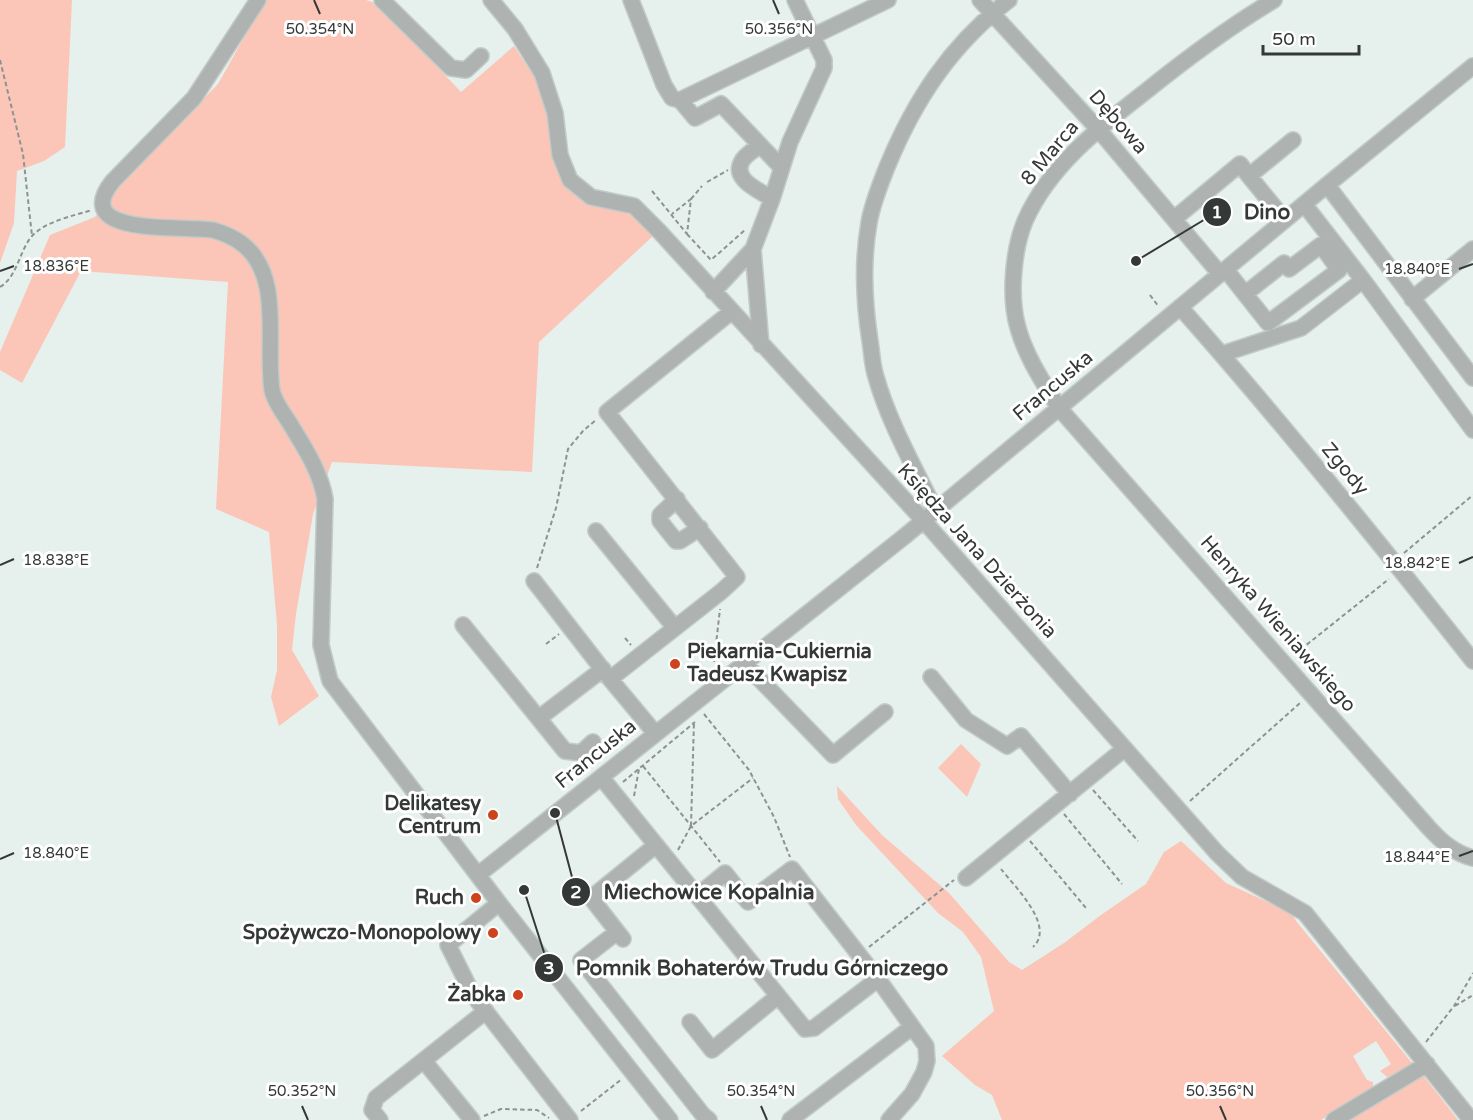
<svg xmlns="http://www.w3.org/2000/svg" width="1473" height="1120" viewBox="0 0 1473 1120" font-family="'Varela Round',sans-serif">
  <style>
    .green { fill: #fbc6b8 }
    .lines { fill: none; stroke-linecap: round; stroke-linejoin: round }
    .minor-casing { stroke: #c2cbc8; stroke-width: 18 }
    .path { stroke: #8c9390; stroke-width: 2; stroke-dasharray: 4.5 3; stroke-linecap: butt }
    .minor { stroke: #aeb3b1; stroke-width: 15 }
    .ticks { fill: none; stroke: #343836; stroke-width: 2 }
    .poi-dot { fill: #cc431e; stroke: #fff; stroke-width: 2 }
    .labels { text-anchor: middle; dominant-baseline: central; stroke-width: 6; stroke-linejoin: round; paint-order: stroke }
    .street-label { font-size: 20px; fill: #343836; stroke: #fff }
    .poi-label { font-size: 20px; font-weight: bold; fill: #343836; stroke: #fff; text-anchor: end }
    .ticks-label { font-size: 15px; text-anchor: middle; fill: #343836; stroke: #fff; stroke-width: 6; stroke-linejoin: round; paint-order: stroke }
    .leader { fill: none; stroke: #343836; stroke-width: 2 }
    .callout-dot { fill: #343836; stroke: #fff; stroke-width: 2 }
    .mark-label { font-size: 18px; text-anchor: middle; font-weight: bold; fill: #fff }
    .callout-label { font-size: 21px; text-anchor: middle; font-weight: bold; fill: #343836; stroke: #fff; stroke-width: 6; stroke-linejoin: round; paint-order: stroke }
  </style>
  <rect width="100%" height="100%" fill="#e6f0ec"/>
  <path class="green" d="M0,0H72L65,147L44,161L17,171L14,223L0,263Z
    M265,0H366L378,4L461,92L514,46L535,78L549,111L557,168L575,196L599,205L630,211L654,235L539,342L532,472L332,462L313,514L296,614L292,650L319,696L279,726L271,697L277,670V625L269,532L216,509L228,282L81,271L22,383L0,370V352L50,235L95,217L124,180L218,84Z
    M961,744L981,764L967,797L938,768Z
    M837,786L882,835L949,893L1009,962L1022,970L1064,943L1101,915L1146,884L1164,852L1181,841L1226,883L1292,913L1296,921L1412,1063L1402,1073L1387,1077L1380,1071L1391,1064L1376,1041L1353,1056L1367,1080L1373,1082V1089L1321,1120H1002L992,1095L975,1085L942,1056L994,1011L981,957L963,932L938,913L856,825L838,799Z
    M1422,1074L1458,1120H1344Z"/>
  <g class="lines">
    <defs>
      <path id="minor" d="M258,0L194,98L113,181C67,238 187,225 213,230C223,233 233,237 241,243C284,274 265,345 272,390C274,401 283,413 289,422C304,447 320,470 325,499L321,645L330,681L499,903L670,1120
        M382,0L451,68L466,70L481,56
        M491,0L515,29L542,73L555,113L560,155L570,180L591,197L634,206L659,231L923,520L1217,853L1242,877L1305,913L1471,1120
        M631,0L664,85L672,98L680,100L888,0
        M980,0L1098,129L1220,274
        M1274,0C1229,27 1186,59 1145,92C1100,127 1049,166 1025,221C1013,250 1009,297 1018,328C1026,357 1043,382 1059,408L1429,828C1442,842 1454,853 1473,858
        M680,100L695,118L721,104L781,167
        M760,145C754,150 745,155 742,161C731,180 761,191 772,199
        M1249,176L1285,220
        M1327,185L1473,378
        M1304,204L1363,280L1473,430
        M1174,219L1240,164L1249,176L1293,140
        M753,249L761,345
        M1226,270L1268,323L1339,270L1321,245L1289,269L1284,263L1245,294
        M713,292L753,249L772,199L790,142L824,68V60L795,0
        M1412,299L1473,249
        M1180,307C1282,422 1378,541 1473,661
        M1222,354L1301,328L1363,280
        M677,499L660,515V521L676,541H680L700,528
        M935,510C914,466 889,423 876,377C872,365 872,353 870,341C864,302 862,262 869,223C872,204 880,185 887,167C915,99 951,45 1009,0
        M596,531L675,628
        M534,581L610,679L722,591L737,577L607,412L731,312
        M463,625L565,751L581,753L593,742
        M745,664L833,755L885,712
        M931,677L966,720L1007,746L1021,736L1070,794
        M610,679L655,733
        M539,718L603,669
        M601,777L805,1029L814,1028L878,979
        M479,874L905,536L1327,185L1473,66
        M966,878L1124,749
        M697,896L725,873L748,902L792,869L878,979L926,1046L927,1061L924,1072L912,1094L889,1120
        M499,903L448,945L473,995L570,1120
        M617,932L581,960L703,1115L709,1120
        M623,939L591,898L656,845
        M690,1022L712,1050L778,996
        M424,1061L472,1120
        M380,1120L372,1110L376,1098L486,1011
        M790,1120L912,1027
        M1334,1120L1427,1064"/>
    </defs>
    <use href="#minor" class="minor-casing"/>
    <path class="path" d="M0,60L23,154L32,236
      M707,182L728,170
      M652,191L687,234L691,199L672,214
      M691,199L702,186
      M687,234L711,260L745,230
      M0,287C18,276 19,251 32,236C46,221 73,216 92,210
      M1150,295L1159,307
      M1404,553L1473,495
      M537,568L556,508L568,449L583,431L597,419
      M625,638L631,645
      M546,644L559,634
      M1295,654L1389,579
      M714,662L720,609
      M704,714L749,770L774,817L790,857
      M643,766L720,862
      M623,782L695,722
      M1093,790L1138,841
      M634,796L639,769
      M1190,801L1300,703
      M1064,814L1122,884
      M691,826L694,721
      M1030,841L1086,908
      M678,850L691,826L753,778
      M1001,869C1014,886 1056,926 1033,947
      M869,947L954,880
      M1455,1006L1473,995
      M1426,1042L1454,1006L1473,973
      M581,1111L622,1079
      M484,1116L501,1109L537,1110L549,1118"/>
    <use href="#minor" class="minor"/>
  </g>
  <path class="ticks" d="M314,0L320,14M773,0L779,14M1459,269L1473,264M0,271L14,266M1459,563L1473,557M0,565L14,559M1459,856L1473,851M0,859L14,853M302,1106L308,1120M761,1106L767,1120M1220,1106L1226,1120"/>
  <g class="poi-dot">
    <circle cx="675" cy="664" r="6"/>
    <circle cx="493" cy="815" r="6"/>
    <circle cx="476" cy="898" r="6"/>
    <circle cx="493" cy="933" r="6"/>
    <circle cx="518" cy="995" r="6"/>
  </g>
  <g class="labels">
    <g class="street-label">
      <text transform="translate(1118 122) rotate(49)">Dębowa</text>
      <text transform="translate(1050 153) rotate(-50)">8 Marca</text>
      <text transform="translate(1053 386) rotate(-40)">Francuska</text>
      <text transform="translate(1345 469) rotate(50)">Zgody</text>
      <text transform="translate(977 551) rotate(48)">Księdza Jana Dzierżonia</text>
      <text transform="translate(1278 624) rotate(49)">Henryka Wieniawskiego</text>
      <text transform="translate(596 754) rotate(-39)">Francuska</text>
    </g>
    <g class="poi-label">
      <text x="687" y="652" text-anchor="start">Piekarnia-Cukiernia<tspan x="687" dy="23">Tadeusz Kwapisz</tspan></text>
      <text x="481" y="804">Delikatesy<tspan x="481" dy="23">Centrum</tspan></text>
      <text x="464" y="898">Ruch</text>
      <text x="481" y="933">Spożywczo-Monopolowy</text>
      <text x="506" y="995">Żabka</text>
    </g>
  </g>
  <g class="ticks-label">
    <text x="320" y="34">50.354°N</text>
    <text x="779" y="34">50.356°N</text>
    <text x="56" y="271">18.836°E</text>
    <text x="1417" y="274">18.840°E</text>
    <text x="56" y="565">18.838°E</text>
    <text x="1417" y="568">18.842°E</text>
    <text x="56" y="858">18.840°E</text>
    <text x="1417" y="862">18.844°E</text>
    <text x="302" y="1096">50.352°N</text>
    <text x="761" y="1096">50.354°N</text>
    <text x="1220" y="1096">50.356°N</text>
  </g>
  <path class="leader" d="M1136 261L1217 212M555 813L576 892M524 890L549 968"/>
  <g class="callout-dot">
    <circle cx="1136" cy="261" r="6"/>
    <circle cx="555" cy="813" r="6"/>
    <circle cx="524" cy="890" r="6"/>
    <circle cx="1217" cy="212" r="15"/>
    <circle cx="576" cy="892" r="15"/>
    <circle cx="549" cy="968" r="15"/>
  </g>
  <g class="mark-label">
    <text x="1217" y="218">1</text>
    <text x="576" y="898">2</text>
    <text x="549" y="974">3</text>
  </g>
  <g class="callout-label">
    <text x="1267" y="219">Dino</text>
    <text x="709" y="899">Miechowice Kopalnia</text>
    <text x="762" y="975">Pomnik Bohaterów Trudu Górniczego</text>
  </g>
  <path d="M1263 45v9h96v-9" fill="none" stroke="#343836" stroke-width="3"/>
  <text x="1272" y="45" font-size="18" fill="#343836" stroke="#ffffff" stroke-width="4.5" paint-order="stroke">50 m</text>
</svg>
